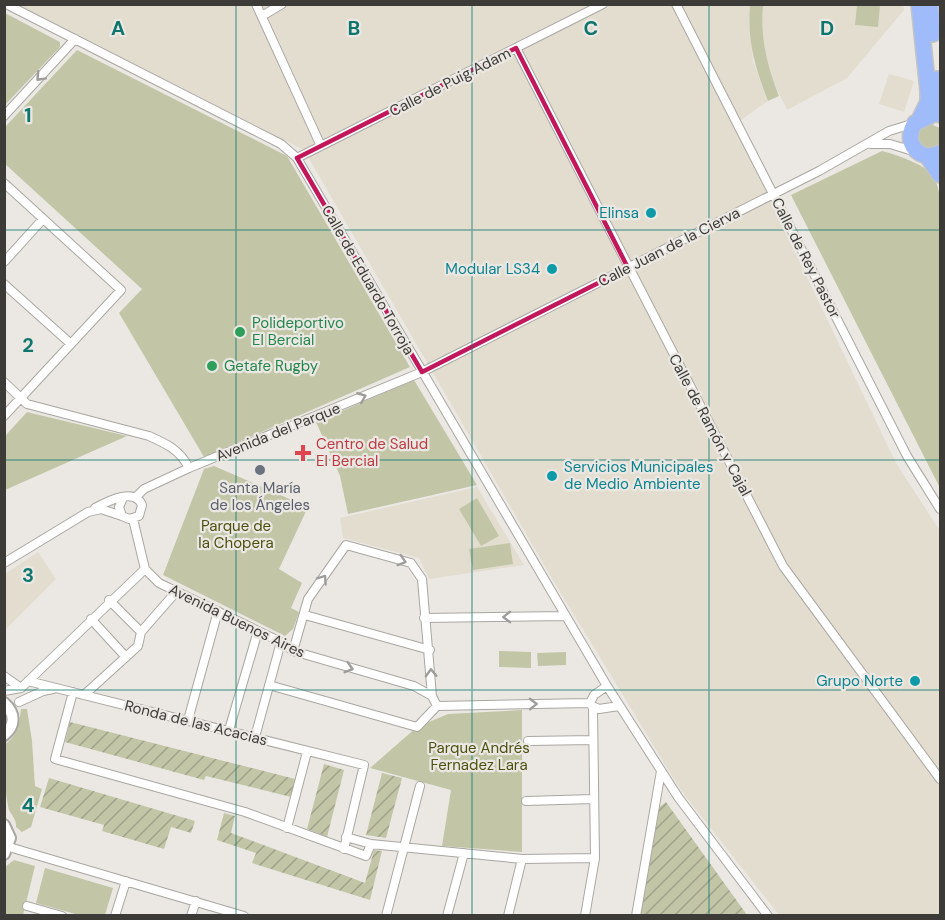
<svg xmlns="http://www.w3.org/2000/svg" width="945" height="920" viewBox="0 0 945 920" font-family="'DM Sans',sans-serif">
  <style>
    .built { fill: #e3ddd0 }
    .green { fill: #c2c6a7 }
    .garden { fill: url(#garden-furrows) }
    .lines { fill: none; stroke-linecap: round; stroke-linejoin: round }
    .street-casing { stroke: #aaa7a2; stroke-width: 10 }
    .secondary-casing { stroke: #aaa7a2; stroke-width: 14 }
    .highway-casing { stroke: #c4c4c3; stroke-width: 18 }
    .street { stroke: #fff; stroke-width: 8 }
    .secondary { stroke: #fff; stroke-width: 10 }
    .highway { stroke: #9fbbf9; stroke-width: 15 }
    .oneway { stroke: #9e9d9c }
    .marked { fill: none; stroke: #c2185b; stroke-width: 4.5; stroke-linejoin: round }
    .grid { fill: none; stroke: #0f766e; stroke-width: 1.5; stroke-opacity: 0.55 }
    .culture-dot { fill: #0f9aa8; stroke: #ebe8e3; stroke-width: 2 }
    .leisure-dot { fill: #2e9e5b; stroke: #ebe8e3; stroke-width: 2 }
    .health-dot { fill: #e0444e; stroke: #ebe8e3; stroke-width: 2 }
    .worship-dot { fill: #6b7280; stroke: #ebe8e3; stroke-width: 2 }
    .labels { text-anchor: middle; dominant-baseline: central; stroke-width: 4.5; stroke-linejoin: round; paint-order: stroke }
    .street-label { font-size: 15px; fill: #3c3b38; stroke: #ebe8e3 }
    .culture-label { font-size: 15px; fill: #0d838f; stroke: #ebe8e3; text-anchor: end }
    .leisure-label { font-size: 15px; fill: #27864d; stroke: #ebe8e3; text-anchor: start }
    .health-label { font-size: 15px; fill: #be3a42; stroke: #ebe8e3; text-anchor: start }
    .worship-label { font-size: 15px; fill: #5b616d; stroke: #ebe8e3 }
    .park-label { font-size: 15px; fill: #4c5110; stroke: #ebe8e3 }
    .grid-label { font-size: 20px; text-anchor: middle; font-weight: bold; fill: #0f766e; stroke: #ebe8e3; stroke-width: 4.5; stroke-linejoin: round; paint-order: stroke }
  </style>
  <defs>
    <pattern id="garden-furrows" width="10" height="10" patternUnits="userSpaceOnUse" patternTransform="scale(1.5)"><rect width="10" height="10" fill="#c2c6a7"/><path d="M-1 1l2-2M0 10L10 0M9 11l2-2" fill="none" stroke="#9fa289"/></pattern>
  </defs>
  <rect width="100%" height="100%" fill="#ebe8e3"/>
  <path class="built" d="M903,4L904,10L847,78L787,110L767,68L762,39V5Z
    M18,5H750L749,25L753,61L768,101L734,125L896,463L940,531V915H779L680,789L554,582L304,150Z
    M889,74L914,81L904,112L879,104Z
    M477,487L524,565L429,579L419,558L343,538L340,518Z
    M38,552L56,579L5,630V574Z"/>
  <path class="green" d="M750,5H763C760,37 767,66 779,96L768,101C755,67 747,42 750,5Z
    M857,5H880L878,27L855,25Z
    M5,13L60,42V47L5,105Z
    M77,50L287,156L410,367L204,457L119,313L142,289L5,164V127Z
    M928,123L940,128V147L938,149H921L916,132Z
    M882,151C895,154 927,165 934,177C937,182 938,190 940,195V488L791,195Z
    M414,380L477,485L348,514L340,476L316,422Z
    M27,412L127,436L5,490V436Z
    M214,466L308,507L279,569L302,583L291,608L299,612L293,629L285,636L163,575L204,469Z
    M477,498L499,536L481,546L459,509Z
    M510,543L513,564L473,570L469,549Z
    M499,651L531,652V668L499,667Z
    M566,652V665L538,666L537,653Z
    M21,709H27L32,741L35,786L42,789L31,827L22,832L16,827C17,818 9,814 8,806C4,786 4,764 5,744C18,736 19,724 21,709Z
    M522,710V852L442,846L451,790L370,768L417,727L448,714Z
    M14,860L35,866L23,915L5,916V867Z
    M45,868L113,888L105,915H79L36,903Z"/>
  <path class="garden" d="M70,722L295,779L291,797L206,776L204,780L65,742Z
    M324,764L344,770L327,837L307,829Z
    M382,773L402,778L386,838L366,835Z
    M49,778L195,821L191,833L171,827L164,849L102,831L104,825L40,807Z
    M666,802L747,915L639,916L658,808Z
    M224,813L235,816L231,833L365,883L374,850L382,851L370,900L252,863L256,853L217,840Z"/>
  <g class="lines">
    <defs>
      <path id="street" d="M6,4L281,144L297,158L607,686L678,797L768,916
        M256,4L321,146
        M676,4L907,456L940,509
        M262,16L282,4
        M516,48L783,566L940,779
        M4,116L75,39
        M871,144H890L913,151
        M297,158L603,4
        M4,183L121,290L4,416
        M4,262L43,219
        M4,284L71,344
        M4,382L27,404L149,436C167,444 180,450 189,468
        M136,497L144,489L189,468L422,372L819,171L889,131L915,123
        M95,508C108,501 135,487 142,505L139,516L129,519L122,516L119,507L123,498
        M133,519L145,569L159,583L281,642L293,651L414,686L432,696L437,706L590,703
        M4,563L88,512L101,509L122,516
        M109,600L141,632
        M305,615L430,650
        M424,618L565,616
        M91,619L125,656
        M293,651L308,599L346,545L411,563L422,579L432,696
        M4,676L21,688
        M28,681L364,765L344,849
        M269,685L417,727L437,706
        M4,691L21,688L145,569
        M73,692L55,759L245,812L366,856L371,844
        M84,695L138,646L141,632L176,592
        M19,702L43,691L53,689
        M590,703L594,695L607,686
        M592,706L599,709L619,706
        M188,720L218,611
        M229,730L258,631
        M255,737L281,642
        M528,741L593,740
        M526,801L594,799
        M287,828L307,752
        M346,837L371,844L522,859L595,858
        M9,847L244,916
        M27,906L62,916
        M115,916L126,881
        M191,916L196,901
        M386,916L420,786
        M447,916L464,853
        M508,916L522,859
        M585,916L595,858L593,709
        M636,916L661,771"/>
      <path id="secondary" d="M4,703C15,713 16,725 4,735
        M4,825L10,838L4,854"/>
      <path id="highway" d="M919,4L928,91V102L920,118
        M930,4L933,34
        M937,79L940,115
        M930,116L915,123C902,142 919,163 940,153
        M927,156L940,175"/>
    </defs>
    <use href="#street" class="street-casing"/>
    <use href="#secondary" class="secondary-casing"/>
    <use href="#highway" class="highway-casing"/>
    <use href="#street" class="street"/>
    <use href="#secondary" class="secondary"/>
    <use href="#highway" class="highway"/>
  </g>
  <defs><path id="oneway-chevron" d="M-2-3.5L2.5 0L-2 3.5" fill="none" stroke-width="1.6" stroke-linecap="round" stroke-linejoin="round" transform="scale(1.5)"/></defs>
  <g class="oneway">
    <use href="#oneway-chevron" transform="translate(40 77) rotate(133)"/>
    <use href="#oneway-chevron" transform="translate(362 397) rotate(-22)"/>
    <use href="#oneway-chevron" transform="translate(402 561) rotate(17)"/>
    <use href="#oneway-chevron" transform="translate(323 579) rotate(-55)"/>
    <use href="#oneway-chevron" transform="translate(507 617) rotate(179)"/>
    <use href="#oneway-chevron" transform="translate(349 668) rotate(16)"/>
    <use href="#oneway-chevron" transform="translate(431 673) rotate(-92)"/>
    <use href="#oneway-chevron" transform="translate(533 704) rotate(-1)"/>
  </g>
  <path class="marked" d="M516,48L628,268L422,372L297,158Z"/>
  <path class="grid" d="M236,4V916M472,4V916M709,4V916M4,230H940M4,460H940M4,690H940"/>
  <g class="culture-dot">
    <circle cx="651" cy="213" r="6"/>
    <circle cx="552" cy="269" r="6"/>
    <circle cx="552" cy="476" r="6"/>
    <circle cx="915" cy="681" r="6"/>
  </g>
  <g class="leisure-dot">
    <circle cx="240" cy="332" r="6"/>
    <circle cx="212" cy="366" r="6"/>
  </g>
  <path class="health-dot" d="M300 444h6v6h6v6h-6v6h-6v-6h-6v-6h6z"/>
  <circle class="worship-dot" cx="260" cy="470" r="6"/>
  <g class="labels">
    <g class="street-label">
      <text transform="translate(450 82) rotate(-27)">Calle de Puig Adam</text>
      <text transform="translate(669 247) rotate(-27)">Calle Juan de la Cierva</text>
      <text transform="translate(806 258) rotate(63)">Calle de Rey Pastor</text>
      <text transform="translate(368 280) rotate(60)">Calle de Eduardo Torroja</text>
      <text transform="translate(710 425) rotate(62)">Calle de Ramón y Cajal</text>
      <text transform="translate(278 432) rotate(-22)">Avenida del Parque</text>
      <text transform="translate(237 621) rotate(26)">Avenida Buenos Aires</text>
      <text transform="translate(196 723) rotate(14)">Ronda de las Acacias</text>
    </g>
    <g class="culture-label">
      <text x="639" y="213">Elinsa</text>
      <text x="540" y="269">Modular LS34</text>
      <text x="564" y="467" text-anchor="start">Servicios Municipales<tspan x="564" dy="17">de Medio Ambiente</tspan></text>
      <text x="903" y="681">Grupo Norte</text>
    </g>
    <g class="leisure-label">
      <text x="252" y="323">Polideportivo<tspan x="252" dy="17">El Bercial</tspan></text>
      <text x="224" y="366">Getafe Rugby</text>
    </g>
    <g class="health-label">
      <text x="316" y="444">Centro de Salud<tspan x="316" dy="17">El Bercial</tspan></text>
    </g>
    <g class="worship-label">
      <text x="260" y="488">Santa María<tspan x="260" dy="17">de los Ángeles</tspan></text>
    </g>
    <g class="park-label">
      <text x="236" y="526">Parque de<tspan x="236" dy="17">la Chopera</tspan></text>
      <text x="479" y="748">Parque Andrés<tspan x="479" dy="17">Fernadez Lara</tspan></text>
    </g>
  </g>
  <g class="grid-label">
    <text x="118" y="35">A</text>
    <text x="354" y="35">B</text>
    <text x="591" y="35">C</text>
    <text x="827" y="35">D</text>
    <text x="28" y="122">1</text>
    <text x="28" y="352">2</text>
    <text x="28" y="582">3</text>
    <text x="28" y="812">4</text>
  </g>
  <rect width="945" height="920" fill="none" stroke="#3c3b38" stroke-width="12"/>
</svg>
